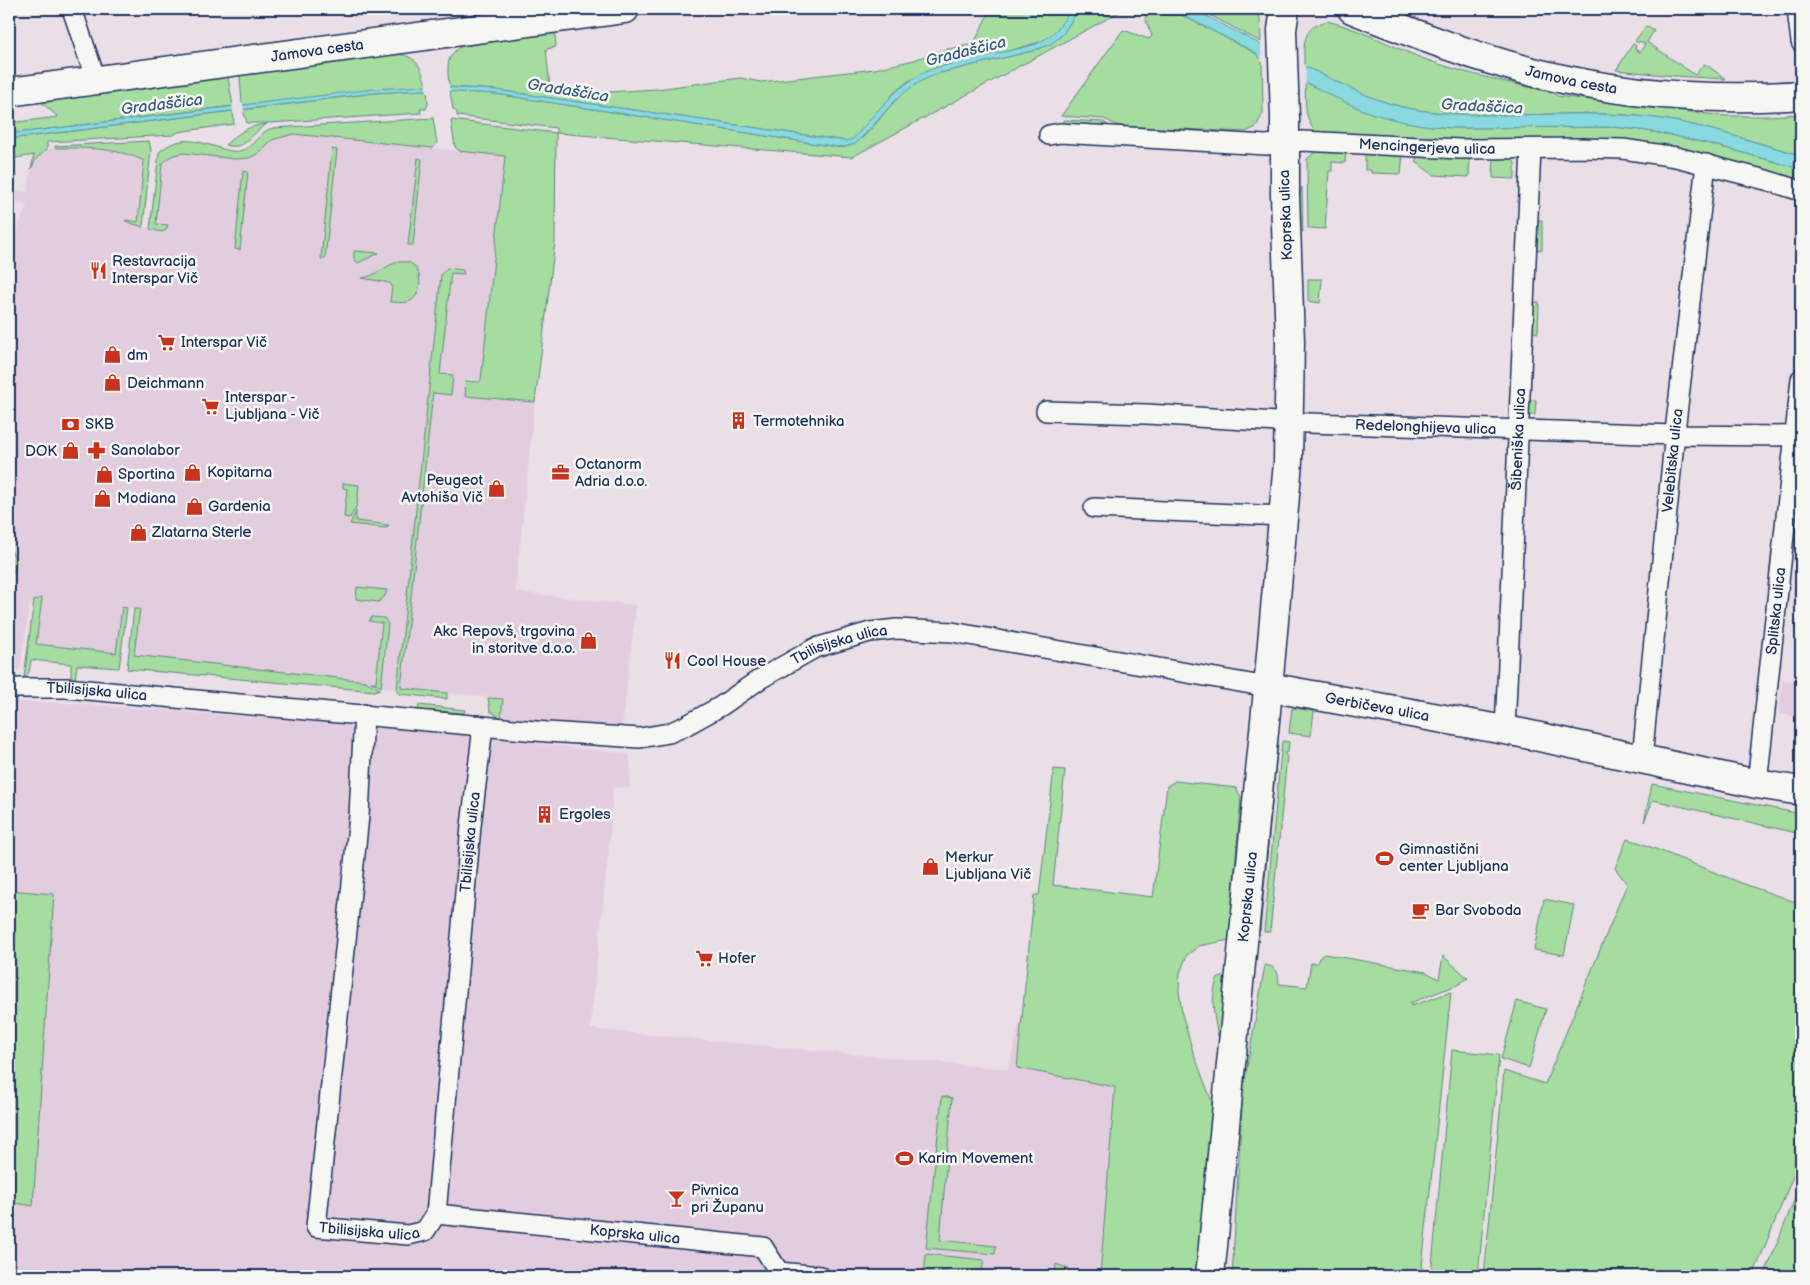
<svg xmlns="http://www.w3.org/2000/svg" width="1810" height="1285" viewBox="0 0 1810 1285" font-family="'Balsamiq Sans',sans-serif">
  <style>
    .built { fill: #e2cddf }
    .green { fill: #a5dc9f; stroke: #60867e }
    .water { fill: #89dae0; stroke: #5d96ac }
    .pier { fill: #eadee7 }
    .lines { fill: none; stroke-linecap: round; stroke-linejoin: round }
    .street-casing { stroke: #1b2f5e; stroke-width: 22 }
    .secondary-casing { stroke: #1b2f5e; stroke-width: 31 }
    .street { stroke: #f6f6f2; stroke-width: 19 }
    .secondary { stroke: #f6f6f2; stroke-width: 28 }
    .labels { text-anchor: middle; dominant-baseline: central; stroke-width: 5; stroke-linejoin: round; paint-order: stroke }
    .street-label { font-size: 15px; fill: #1b2f5e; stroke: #f6f6f2 }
    .poi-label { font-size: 15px; fill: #1b2f5e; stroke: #f6f6f2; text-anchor: start }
    .water-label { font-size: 16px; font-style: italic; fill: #365a7e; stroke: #f6f6f2 }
  </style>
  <rect width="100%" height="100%" fill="#eadee7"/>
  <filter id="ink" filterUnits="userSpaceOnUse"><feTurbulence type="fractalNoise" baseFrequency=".02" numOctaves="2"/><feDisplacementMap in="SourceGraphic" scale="10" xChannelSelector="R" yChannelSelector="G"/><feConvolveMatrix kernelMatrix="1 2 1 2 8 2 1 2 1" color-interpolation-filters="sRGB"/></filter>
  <g filter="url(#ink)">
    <path class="built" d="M301,134L505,156L481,381L466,379L465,396L535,402L515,592L636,605L622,729L501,716L503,699L401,688L433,393L451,394L453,375L440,374L452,273L443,272L397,689L381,687L388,622L380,617L370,621L382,622L376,683L134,655L139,609L122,607L116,653L36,644L42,599L34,600L29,606L20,670H9V638L13,605L9,596V289L11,255L9,251L27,205L14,203L15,191L28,192L31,169L36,159L47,149L74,148L111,150L129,154L144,161L138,222L126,220L162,232L168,225L156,224L161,171L167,158L175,154L184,153L243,159L262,150L272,140L286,135Z
      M1798,541H1801V609L1791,608Z
      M1782,680L1801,682V717L1779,714Z
      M11,702L71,703L441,732L629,754L631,772L629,788L613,787L609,847L590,1029L1008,1069L1024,1008L1017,1068L1115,1087L1100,1276H9V1202L33,1206L54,894L9,890V703Z"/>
    <path class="green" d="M993,9H1071L1058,31L1043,41L908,81L894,93L853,140L846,141L496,90L449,87C448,68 444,56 462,46L552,33L555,34L556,47L546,49L550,88L565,94H576L657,89L740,78L761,82L875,69L914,60L943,50L974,44L986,18Z
      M1079,9H1125L852,157L556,133L555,242L535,402L465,396L466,381L479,382L481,380L505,156L459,151L455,147L451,120L556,133V128L457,116V112L453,109L450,91L496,94L831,146C835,147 842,148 846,147C868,140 881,114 897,99C909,86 924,78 940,73L1032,51L1051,44L1062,35Z
      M1144,9H1170L1257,54L1262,59L1263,113L1256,127L1246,132L1119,126L1104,119L1061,116L1123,30L1149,39L1152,36L1145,18L1148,14Z
      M1198,9H1257L1260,19L1261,42Z
      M1327,21C1361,29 1394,48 1427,60C1469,75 1512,83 1554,93L1557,96L1725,116H1769L1800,114L1801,155C1748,141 1691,120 1636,116C1559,109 1477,123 1402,107C1368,99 1336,81 1304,66C1304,44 1301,28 1327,21Z
      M1646,26L1654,31L1647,42L1695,75L1703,65L1705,64L1726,79L1675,76L1616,70L1633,44L1636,46L1635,49L1640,52L1645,44L1640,41L1638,43L1635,41Z
      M396,54C417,55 422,68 426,86L242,105L240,75Z
      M228,77L233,106L9,134V123L58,117L41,102Z
      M1305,82L1363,110L1403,121L1432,126L1454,128L1613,127C1677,132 1739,152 1801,169V176H1798L1797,181L1708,155L1316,132C1303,119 1306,99 1305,82Z
      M423,90H427L428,104L426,109H420L421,113L270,123H247L243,110L374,93Z
      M233,111L234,124L178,132L173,135L47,142V149L36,159L31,169L34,155L9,159V139Z
      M433,118L437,143L433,148L293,134L272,140L259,153L249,158L235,159L184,153C174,154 167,157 162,165L156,224L168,225L166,230L162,232L150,229L159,152C181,134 195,141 220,148C226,150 233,152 239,151C254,149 258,131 273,128Z
      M1064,120L1104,122L1109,126V129L1062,127Z
      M267,124C250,133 248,151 225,145C240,132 247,126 267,124Z
      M149,141L151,150L143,227L125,221L126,220L138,222L144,161C116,147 85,148 55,148V146Z
      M332,149L337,150L325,259H321Z
      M1346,150L1345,163L1332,162V171H1329L1325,229L1308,228L1307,159L1316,151Z
      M1365,152L1403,154L1401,174L1371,173V170H1365Z
      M1416,155L1470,157L1469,177L1434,175L1416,162Z
      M1494,156L1512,157L1515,163V179L1493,178Z
      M418,158L422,159L413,245H408Z
      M243,171L248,172L240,250L235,249Z
      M1302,187L1303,232H1299L1298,199Z
      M1537,220H1542V250L1534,249Z
      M354,251L379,253L358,263L354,259Z
      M398,262C402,262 406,261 410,263C423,269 423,295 410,301C404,304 396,302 390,302L392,286L390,283L362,278C376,276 384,266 398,262Z
      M447,268L463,270L464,274L451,273L440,374L453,375L451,395L433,393L401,688L447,693V699L400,694L397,692V689L441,275Z
      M1308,279H1322L1320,303L1308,301Z
      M1539,302L1538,333L1530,331L1532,303Z
      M1527,400H1536L1535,415H1527Z
      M343,483L359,485L357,505L350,518L344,517L347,489L343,488Z
      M356,511V521L389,525L386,528L350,524Z
      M10,549C17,558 18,571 9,578Z
      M357,587L387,590L385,596L378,602L356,599Z
      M42,598L36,644L116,653L122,607L127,608L119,668L77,665L75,680H71V664L31,660L29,672L24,678L34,600Z
      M134,609H140L134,655L365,681L380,689L374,691L127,669Z
      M372,617L384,618L388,624L381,687L371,682H376L382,623L369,621Z
      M488,698L503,699L501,718L490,711Z
      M419,705L465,710L464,713L418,710Z
      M1292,708L1314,711L1311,736L1289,733Z
      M1275,740L1278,741L1260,931H1257Z
      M1282,741L1289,742L1288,752H1285V755L1287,756L1270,932H1264Z
      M1054,769L1065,770L1053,885L1153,897L1167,786L1175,781L1236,788L1241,797L1229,940L1199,946L1187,955L1180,973L1179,991L1182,1014L1193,1052L1215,1110L1201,1276H1100L1115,1087L1017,1068L1034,895H1039Z
      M1652,784L1801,814V834L1653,800L1644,822Z
      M1627,839L1638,842L1744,884L1801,904V1156L1753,1276H1484L1504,1071L1545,1084L1627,884L1615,868Z
      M9,890L54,894L33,1206L9,1202Z
      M1544,899L1574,905L1564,955L1534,950Z
      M1324,954L1426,972L1439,979L1443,956L1468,978L1457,985L1410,1003L1411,1006L1451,992L1421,1276H1232L1243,1090L1265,965C1278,968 1278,971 1279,984L1307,987L1311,963H1317L1319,958Z
      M1227,975L1221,1041L1219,1040C1214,1017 1210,1002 1217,979Z
      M1517,1001L1546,1009L1529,1068L1501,1059Z
      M1452,1050L1499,1055L1478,1276H1431Z
      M942,1096L952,1098L940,1240L996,1246L995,1254L926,1248Z
      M1801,1183V1276H1764Z
      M926,1254L984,1260L981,1276H956V1274L938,1271L937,1276H924Z
      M1056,1264L1069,1269V1276H1055Z"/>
    <path class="water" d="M1071,9H1079L1062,35L1051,44L1032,51L940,73C898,87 885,116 855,144L845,147L831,146L496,94L423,90L374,93L9,139V134L374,89L426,86L496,90L846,141L853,139C878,111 900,79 938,67L1034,45C1053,37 1061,26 1071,9Z
      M1170,9H1193L1256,42L1303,69L1304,66C1336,81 1368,99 1402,107C1478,123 1559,109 1636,116C1692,120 1747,141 1801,155V169C1739,152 1677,132 1613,127L1454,128C1423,126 1391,121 1363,110C1327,95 1293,75 1258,57L1256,53Z"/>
    <path class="pier" d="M1261,42L1302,66L1305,64L1306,85L1261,61Z
      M425,83L449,84L450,94L427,92Z
      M243,103L244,112L233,114L232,104Z"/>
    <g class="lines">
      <defs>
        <g id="street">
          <path d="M72,9L96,80"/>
          <path d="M1797,9L1801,42"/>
          <path id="s1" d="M1049,135L1060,133L1266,145L1303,141L1460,149L1581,148L1623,149L1676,157L1766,180L1801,191"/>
          <path id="s2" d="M1046,411L1147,414L1278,422L1675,435L1801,436"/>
          <path d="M1094,508L1284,516"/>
          <path id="s3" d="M9,688H66L547,732L640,738L669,733L685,726L721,706L760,679L815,648L870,632L897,629L952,632L1268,687"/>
          <path id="s4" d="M364,714L359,816L316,1227L408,1235L425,1231L436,1214L471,826L482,735L478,725"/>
          <path id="s5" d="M1505,730L1531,149"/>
          <path id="s6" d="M1642,758L1676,423L1706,164"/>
          <path id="s7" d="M1757,784L1801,379"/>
          <path id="s8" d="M436,1214L763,1247L779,1272L820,1276"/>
        </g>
        <g id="secondary">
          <path id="s9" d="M1352,9C1414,34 1476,58 1541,74C1626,95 1715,101 1801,95"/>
          <path id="s10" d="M9,92L625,9"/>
          <path id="s11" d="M1268,687L1521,733L1757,784L1801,791"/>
          <path id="s12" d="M1210,1276L1266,711L1288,462L1290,342L1285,195V117L1282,30L1285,9"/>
        </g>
      </defs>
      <use href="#street" class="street-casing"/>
      <use href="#secondary" class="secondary-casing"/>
      <use href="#street" class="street"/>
      <use href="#secondary" class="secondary"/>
    </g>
  </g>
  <defs>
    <symbol id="restaurant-bare" viewBox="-9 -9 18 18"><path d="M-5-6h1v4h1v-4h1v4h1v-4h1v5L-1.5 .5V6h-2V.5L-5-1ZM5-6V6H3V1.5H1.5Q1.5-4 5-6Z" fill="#c8321e" stroke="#f6f6f2" stroke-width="2.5" paint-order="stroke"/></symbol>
    <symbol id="supermarket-bare" viewBox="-9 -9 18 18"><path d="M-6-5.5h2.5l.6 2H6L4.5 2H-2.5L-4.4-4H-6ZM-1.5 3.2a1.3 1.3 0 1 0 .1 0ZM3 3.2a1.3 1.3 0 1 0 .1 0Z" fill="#c8321e" stroke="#f6f6f2" stroke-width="2.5" paint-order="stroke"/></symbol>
    <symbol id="shop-bare" viewBox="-9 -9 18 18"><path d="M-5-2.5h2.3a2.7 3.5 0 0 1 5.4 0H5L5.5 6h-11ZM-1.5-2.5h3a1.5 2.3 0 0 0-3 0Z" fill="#c8321e" stroke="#f6f6f2" stroke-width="2.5" paint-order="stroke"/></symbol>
    <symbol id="building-bare" viewBox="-9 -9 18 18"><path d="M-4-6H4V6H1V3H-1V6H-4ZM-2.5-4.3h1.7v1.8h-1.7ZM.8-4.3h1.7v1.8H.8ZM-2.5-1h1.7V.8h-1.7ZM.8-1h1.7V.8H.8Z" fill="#c8321e" stroke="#f6f6f2" stroke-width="2.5" paint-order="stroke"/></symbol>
    <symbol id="bank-bare" viewBox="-9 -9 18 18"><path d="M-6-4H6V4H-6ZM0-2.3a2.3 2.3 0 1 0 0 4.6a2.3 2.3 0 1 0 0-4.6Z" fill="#c8321e" stroke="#f6f6f2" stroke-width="2.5" paint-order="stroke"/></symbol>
    <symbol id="pharmacy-bare" viewBox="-9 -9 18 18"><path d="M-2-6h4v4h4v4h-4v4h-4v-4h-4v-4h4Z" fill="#c8321e" stroke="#f6f6f2" stroke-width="2.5" paint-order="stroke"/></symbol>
    <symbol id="office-bare" viewBox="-9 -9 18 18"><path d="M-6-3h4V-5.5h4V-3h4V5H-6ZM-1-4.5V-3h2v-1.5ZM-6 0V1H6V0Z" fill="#c8321e" stroke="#f6f6f2" stroke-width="2.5" paint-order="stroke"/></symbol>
    <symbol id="stadium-bare" viewBox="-9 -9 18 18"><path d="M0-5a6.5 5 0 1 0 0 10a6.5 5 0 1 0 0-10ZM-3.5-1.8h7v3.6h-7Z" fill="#c8321e" stroke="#f6f6f2" stroke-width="2.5" paint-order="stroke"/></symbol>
    <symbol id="cafe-bare" viewBox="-9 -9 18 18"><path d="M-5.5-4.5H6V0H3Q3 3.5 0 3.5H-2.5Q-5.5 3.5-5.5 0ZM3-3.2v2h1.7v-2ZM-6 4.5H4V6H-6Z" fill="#c8321e" stroke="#f6f6f2" stroke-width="2.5" paint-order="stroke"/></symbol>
    <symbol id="bar-bare" viewBox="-9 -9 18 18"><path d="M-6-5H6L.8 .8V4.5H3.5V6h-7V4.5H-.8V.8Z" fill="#c8321e" stroke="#f6f6f2" stroke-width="2.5" paint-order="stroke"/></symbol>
  </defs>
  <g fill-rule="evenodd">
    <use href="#restaurant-bare" x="86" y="258" width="25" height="25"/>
    <use href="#supermarket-bare" x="154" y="330" width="25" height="25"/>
    <use href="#shop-bare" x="100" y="342" width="25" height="25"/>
    <use href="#shop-bare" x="100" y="370" width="25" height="25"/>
    <use href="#supermarket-bare" x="198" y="394" width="25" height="25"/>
    <use href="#building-bare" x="726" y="408" width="25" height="25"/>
    <use href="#bank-bare" x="58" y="412" width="25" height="25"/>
    <use href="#pharmacy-bare" x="84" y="438" width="25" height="25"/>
    <use href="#shop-bare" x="58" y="438" width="25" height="25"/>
    <use href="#shop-bare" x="180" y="460" width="25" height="25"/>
    <use href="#office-bare" x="548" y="460" width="25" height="25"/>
    <use href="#shop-bare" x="92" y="462" width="25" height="25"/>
    <use href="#shop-bare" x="484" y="476" width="25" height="25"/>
    <use href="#shop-bare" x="90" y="486" width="25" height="25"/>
    <use href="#shop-bare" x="182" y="494" width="25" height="25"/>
    <use href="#shop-bare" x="126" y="520" width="25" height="25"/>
    <use href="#shop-bare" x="576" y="628" width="25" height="25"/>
    <use href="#restaurant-bare" x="660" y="648" width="25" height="25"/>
    <use href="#building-bare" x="532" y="802" width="25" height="25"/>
    <use href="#stadium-bare" x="1372" y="846" width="25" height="25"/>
    <use href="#shop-bare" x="918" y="854" width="25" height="25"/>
    <use href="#cafe-bare" x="1408" y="898" width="25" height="25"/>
    <use href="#supermarket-bare" x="692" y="946" width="25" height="25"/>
    <use href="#stadium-bare" x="892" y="1146" width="25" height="25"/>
    <use href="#bar-bare" x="664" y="1186" width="25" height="25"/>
  </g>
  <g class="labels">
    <g class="street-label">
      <text stroke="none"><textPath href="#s10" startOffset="311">Jamova cesta</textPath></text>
      <text stroke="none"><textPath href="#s9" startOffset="231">Jamova cesta</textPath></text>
      <text stroke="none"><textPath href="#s1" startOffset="379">Mencingerjeva ulica</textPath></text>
      <text transform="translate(1286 215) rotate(-92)">Koprska ulica</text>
      <text stroke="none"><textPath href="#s2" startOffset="380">Redelonghijeva ulica</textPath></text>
      <text stroke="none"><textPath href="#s5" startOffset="291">Šibeniška ulica</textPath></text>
      <text stroke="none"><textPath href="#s6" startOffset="299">Velebitska ulica</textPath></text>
      <text stroke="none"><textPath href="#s7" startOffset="174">Splitska ulica</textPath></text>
      <text stroke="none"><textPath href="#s3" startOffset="856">Tbilisijska ulica</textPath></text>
      <text stroke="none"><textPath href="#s3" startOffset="88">Tbilisijska ulica</textPath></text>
      <text stroke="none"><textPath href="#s11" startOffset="111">Gerbičeva ulica</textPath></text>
      <text stroke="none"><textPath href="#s4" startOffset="1019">Tbilisijska ulica</textPath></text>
      <text stroke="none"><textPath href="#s12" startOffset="381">Koprska ulica</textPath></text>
      <text stroke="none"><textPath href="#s4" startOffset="569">Tbilisijska ulica</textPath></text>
      <text stroke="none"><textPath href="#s8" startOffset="200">Koprska ulica</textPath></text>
    </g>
    <g class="poi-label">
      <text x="112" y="261">Restavracija<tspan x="112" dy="17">Interspar Vič</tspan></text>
      <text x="181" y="342">Interspar Vič</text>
      <text x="127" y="355">dm</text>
      <text x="127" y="383">Deichmann</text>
      <text x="225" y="397">Interspar -<tspan x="225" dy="17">Ljubljana - Vič</tspan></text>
      <text x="753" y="421">Termotehnika</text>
      <text x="85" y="424">SKB</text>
      <text x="111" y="450">Sanolabor</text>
      <text x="57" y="451" text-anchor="end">DOK</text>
      <text x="575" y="464">Octanorm<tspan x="575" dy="17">Adria d.o.o.</tspan></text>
      <text x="207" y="472">Kopitarna</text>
      <text x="118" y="474">Sportina</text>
      <text x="483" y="480" text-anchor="end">Peugeot<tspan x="483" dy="17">Avtohiša Vič</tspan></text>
      <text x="117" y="498">Modiana</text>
      <text x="208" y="506">Gardenia</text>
      <text x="152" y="532">Zlatarna Sterle</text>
      <text x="575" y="631" text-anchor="end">Akc Repovš, trgovina<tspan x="575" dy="17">in storitve d.o.o.</tspan></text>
      <text x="687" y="661">Cool House</text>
      <text x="559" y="814">Ergoles</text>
      <text x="1399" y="849">Gimnastični<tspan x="1399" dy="17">center Ljubljana</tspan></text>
      <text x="945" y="857">Merkur<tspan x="945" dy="17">Ljubljana Vič</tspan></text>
      <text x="1435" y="910">Bar Svoboda</text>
      <text x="718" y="958">Hofer</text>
      <text x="918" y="1158">Karim Movement</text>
      <text x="691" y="1190">Pivnica<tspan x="691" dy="17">pri Županu</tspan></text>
    </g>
    <g class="water-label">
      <text transform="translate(966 52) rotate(-14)">Gradaščica</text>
      <text transform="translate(568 91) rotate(9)">Gradaščica</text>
      <text transform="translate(162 105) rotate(-7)">Gradaščica</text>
      <text transform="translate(1482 107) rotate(3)">Gradaščica</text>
    </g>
  </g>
  <rect width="1810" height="1285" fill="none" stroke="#f6f6f2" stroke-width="30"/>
  <rect x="15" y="15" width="1780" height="1255" fill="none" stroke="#1b2f5e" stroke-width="2" filter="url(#ink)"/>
</svg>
